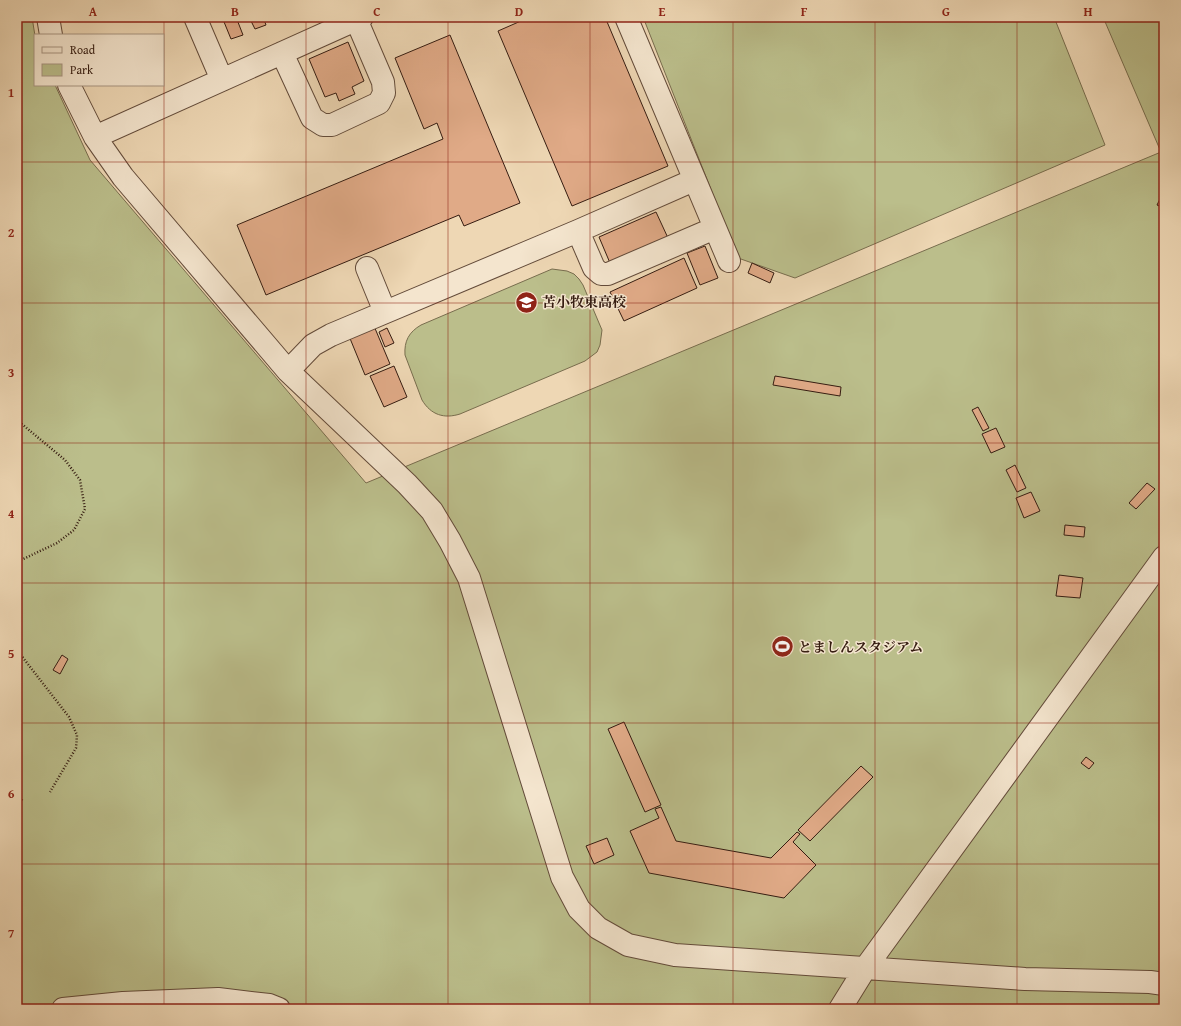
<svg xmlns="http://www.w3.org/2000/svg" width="1181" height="1026" viewBox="0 0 1181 1026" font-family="'Gentium Book Plus','Noto Serif JP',serif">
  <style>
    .green { fill: #bbbe8b; stroke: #786d4e }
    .building { fill: #e0aa87; stroke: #351c11 }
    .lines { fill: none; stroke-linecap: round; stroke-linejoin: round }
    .minor-casing { stroke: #634b3a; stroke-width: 24 }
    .path { stroke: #351c11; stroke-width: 2.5; stroke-dasharray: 1 2; stroke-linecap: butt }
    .minor { stroke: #f4e5ce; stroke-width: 22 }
    .grid { fill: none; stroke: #8f2418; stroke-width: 1; stroke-opacity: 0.55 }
    .labels { text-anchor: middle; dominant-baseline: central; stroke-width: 3; stroke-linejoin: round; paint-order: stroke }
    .poi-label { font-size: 14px; font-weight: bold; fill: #351c11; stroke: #f4e5ce; text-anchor: start }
    .neatline { fill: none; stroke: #8f2418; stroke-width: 1.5 }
    .grid-label { font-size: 13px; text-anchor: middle; font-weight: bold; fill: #8f2418 }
  </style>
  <rect width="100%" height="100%" fill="#eed7b4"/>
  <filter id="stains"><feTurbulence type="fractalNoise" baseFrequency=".005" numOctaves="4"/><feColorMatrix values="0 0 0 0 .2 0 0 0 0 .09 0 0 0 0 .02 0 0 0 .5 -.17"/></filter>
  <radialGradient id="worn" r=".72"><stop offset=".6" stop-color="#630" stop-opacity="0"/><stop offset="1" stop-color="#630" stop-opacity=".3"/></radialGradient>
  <path class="green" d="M17,17H32L35,36V85H55L90,160L366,483L1161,152L1103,17H1164V1009H17Z
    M643,17H1054L1105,145L795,278L738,258Z
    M552,269L567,271L574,274L579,279L583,285L599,323L602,330L600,345L597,352L585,361L460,414C444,419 431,415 422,400L405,355C404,341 409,332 421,325Z"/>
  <path class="building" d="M222,17H236L243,35L231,39Z
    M249,17H263L266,25L255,29Z
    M530,17H605L668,166L572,206L498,31Z
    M450,35L520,203L464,226L459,215L266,295L237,225L443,139L437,123L424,129L395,58Z
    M348,42L364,81L352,87L355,94L339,101L336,93L325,97L309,59Z
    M1160,199L1164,201V208L1157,205Z
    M656,212L668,238L610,263L599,237Z
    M705,246L718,278L700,285L687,253Z
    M684,258L697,288L624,321L610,292Z
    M752,263L774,273L770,283L748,273Z
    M374,326L390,364L365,375L349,336Z
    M387,328L394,343L385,347L379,332Z
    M394,366L407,397L384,407L370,376Z
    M775,376L841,387L840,396L773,385Z
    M978,407L989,428L983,431L972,410Z
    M996,428L1005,447L991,453L982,434Z
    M1015,465L1026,488L1017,492L1006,470Z
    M1147,483L1155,489L1136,509L1129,503Z
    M1031,492L1040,511L1024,518L1016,498Z
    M1065,525L1085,527L1084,537L1064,535Z
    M1059,575L1083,578L1080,598L1056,596Z
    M62,655L68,659L60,674L53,670Z
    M624,722L661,805L645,812L608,729Z
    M1086,757L1094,763L1089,769L1081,763Z
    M861,766L873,777L810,841L798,830Z
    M661,807L676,841L771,858L797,832L800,834L793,842L816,865L784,898L649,873L630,831L659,818L655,809Z
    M607,838L614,855L594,864L586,846Z"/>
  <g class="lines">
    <defs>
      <path id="minor" d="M48,17L51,35
        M195,17L222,80
        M626,17L729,261
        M282,53L312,118L323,125H332L379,103L384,93L383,82L356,19
        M69,85L95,137L123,177L288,371L407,484L432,511L450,541L469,578L562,877L579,909L598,928L628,945L675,955L1025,979L1150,982L1164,984
        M95,137L362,17
        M578,231L594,268L601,274H608L715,228
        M367,268L385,312
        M288,371L313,345L331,335L578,231L694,180
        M63,1009L123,1003L218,999L269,1005L279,1009
        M840,1009L866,967L1164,557"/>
    </defs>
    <use href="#minor" class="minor-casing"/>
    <path class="path" d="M17,420L65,460L80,480L85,509L74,530L57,543L19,561L17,563
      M17,650L69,717L77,735L76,748L50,792
      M17,792L23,802"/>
    <use href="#minor" class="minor"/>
  </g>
  <path class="grid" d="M164,17V1009M306,17V1009M448,17V1009M590,17V1009M733,17V1009M875,17V1009M1017,17V1009M17,162H1164M17,303H1164M17,443H1164M17,583H1164M17,723H1164M17,864H1164"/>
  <defs>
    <symbol id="school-disc" viewBox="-11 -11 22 22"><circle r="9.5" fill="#8f2418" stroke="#f4e5ce"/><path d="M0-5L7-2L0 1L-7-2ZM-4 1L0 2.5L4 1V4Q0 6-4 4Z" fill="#fff"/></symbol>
    <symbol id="stadium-disc" viewBox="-11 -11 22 22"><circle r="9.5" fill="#8f2418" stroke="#f4e5ce"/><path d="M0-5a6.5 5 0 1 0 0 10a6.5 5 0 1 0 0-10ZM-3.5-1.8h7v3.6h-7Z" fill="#fff"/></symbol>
  </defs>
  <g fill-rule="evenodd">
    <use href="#school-disc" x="514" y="290" width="25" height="25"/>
    <use href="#stadium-disc" x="770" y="634" width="25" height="25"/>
  </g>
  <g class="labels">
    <g class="poi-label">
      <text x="542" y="302">苫小牧東高校</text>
      <text x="798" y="647">とましんスタジアム</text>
    </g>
  </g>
  <rect width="1181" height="1026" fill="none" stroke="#eed7b4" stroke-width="44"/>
  <rect x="34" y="34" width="130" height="52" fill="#f4e5ce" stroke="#a89582"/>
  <rect x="42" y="47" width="20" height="6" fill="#f4e5ce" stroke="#a89582"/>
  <text x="70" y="54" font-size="12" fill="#351c11">Road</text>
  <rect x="42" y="64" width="20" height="12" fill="#bbbe8b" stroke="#a89582"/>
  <text x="70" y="74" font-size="12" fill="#351c11">Park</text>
  <rect x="22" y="22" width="1137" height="982" class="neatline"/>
  <g class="grid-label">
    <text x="93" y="16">A</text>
    <text x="235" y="16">B</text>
    <text x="377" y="16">C</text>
    <text x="519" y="16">D</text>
    <text x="662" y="16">E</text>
    <text x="804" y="16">F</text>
    <text x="946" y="16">G</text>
    <text x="1088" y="16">H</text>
    <text x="11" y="97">1</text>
    <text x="11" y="237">2</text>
    <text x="11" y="377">3</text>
    <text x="11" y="518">4</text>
    <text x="11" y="658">5</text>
    <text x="11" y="798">6</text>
    <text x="11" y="938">7</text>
  </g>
  <rect width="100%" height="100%" filter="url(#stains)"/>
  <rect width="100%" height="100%" fill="url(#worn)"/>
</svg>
